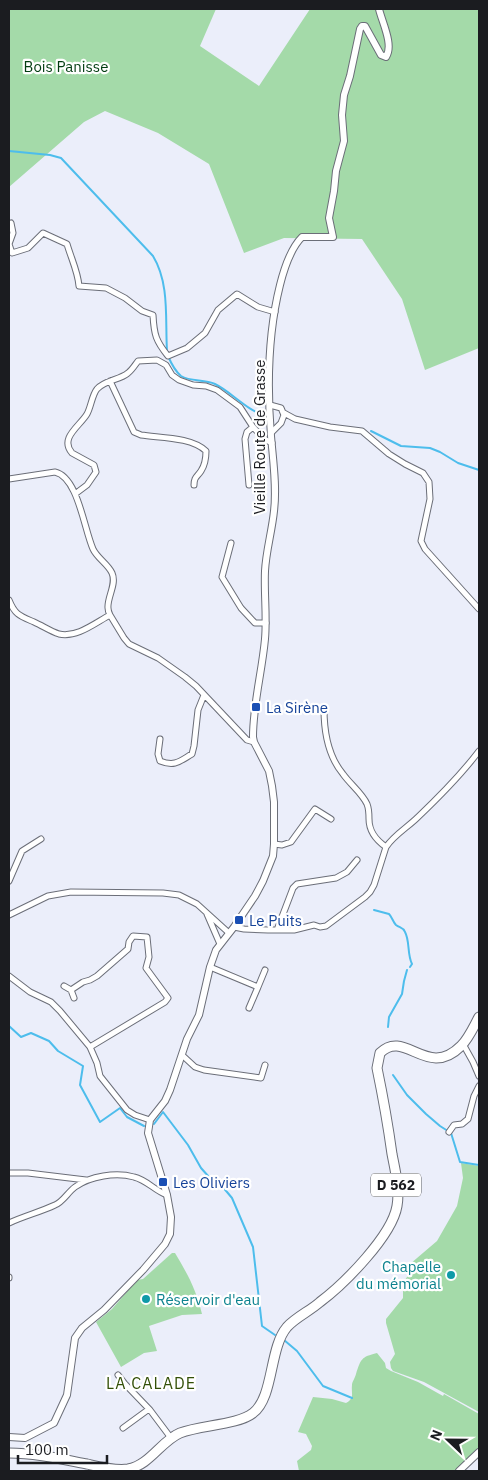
<svg xmlns="http://www.w3.org/2000/svg" width="488" height="1480" viewBox="0 0 488 1480" font-family="'IBM Plex Sans',sans-serif">
  <style>
    .green { fill: #a4daa9 }
    .lines { fill: none; stroke-linecap: round; stroke-linejoin: round }
    .stream { stroke: #4dbdec; stroke-width: 2 }
    .minor-casing { stroke: #6b6e78; stroke-width: 7 }
    .tertiary-casing { stroke: #6b6e78; stroke-width: 8 }
    .primary-casing { stroke: #6b6e78; stroke-width: 11 }
    .minor { stroke: #fff; stroke-width: 5 }
    .tertiary { stroke: #fff; stroke-width: 6 }
    .primary { stroke: #fff; stroke-width: 9 }
    .transit-dot { fill: #1a4fb4; stroke: #fff; stroke-width: 2 }
    .culture-dot { fill: #0f9aa8; stroke: #fff; stroke-width: 2 }
    .labels { text-anchor: middle; dominant-baseline: central; stroke-width: 4.5; stroke-linejoin: round; paint-order: stroke }
    .shield { fill: #fff; stroke: #5f6063; stroke-width: 1 }
    .shield-label { font-size: 14px; font-weight: bold; fill: #1b1c20 }
    .park-label { font-size: 15px; fill: #023c11; stroke: #fff }
    .street-label { font-size: 15px; fill: #1b1c20; stroke: #fff }
    .transit-label { font-size: 15px; fill: #164399; stroke: #fff; text-anchor: start }
    .culture-label { font-size: 15px; fill: #0d838f; stroke: #fff; text-anchor: end }
    .neighbourhood-label { font-size: 16px; letter-spacing: 1px; fill: #324f07; stroke: #fff }
  </style>
  <rect width="100%" height="100%" fill="#ebeefa"/>
  <path class="green" d="M9,9H216L200,46L259,86L310,9H479V348L425,370L402,299L362,239L284,238L244,253L209,164L158,133L105,111L84,122L9,187Z
    M461,1163L479,1166V1412L424,1382L393,1371L391,1368L390,1362L395,1354L386,1323V1319L403,1298V1283L407,1277L410,1264L437,1241L457,1206L463,1178Z
    M172,1253H175C188,1275 196,1289 202,1314L182,1315L149,1326L157,1351L144,1353L121,1367L96,1322L112,1309L137,1280L143,1279Z
    M377,1353L385,1363L386,1368L391,1371L418,1382L443,1396L444,1394L479,1414V1448L455,1471H299L297,1461L311,1450L312,1446L306,1434L298,1432L313,1397L332,1399L346,1403C355,1398 351,1394 352,1385C352,1382 355,1378 356,1374C361,1359 361,1357 377,1353Z"/>
  <g class="lines">
    <path class="stream" d="M9,151L50,155L61,158L153,256C170,284 165,320 167,351
      M168,356C171,363 175,371 181,376C191,382 204,379 215,384C230,391 250,413 265,415
      M371,431L401,446L430,448L440,452L458,463L479,470
      M374,910L389,914C392,917 393,922 396,925C400,928 403,927 405,932C410,941 407,954 412,964L410,967
      M9,1026L21,1037L31,1033L49,1041L58,1051L83,1066L80,1085L100,1122L120,1108L127,1117L144,1126
      M388,1027L389,1017L402,994L404,981L407,970
      M393,1075L407,1095L426,1114L440,1126L451,1133L460,1162L479,1165
      M154,1124L163,1112L188,1145L201,1168L209,1177L217,1180L232,1198L253,1247L262,1326L275,1335
      M284,1340L297,1351L323,1386L352,1398"/>
    <defs>
      <path id="minor" d="M9,224L11,223L13,233L9,244L12,253L28,248L43,233L67,244C71,258 78,272 79,286L106,288L125,298L142,311L153,315C154,335 156,341 168,356L187,348L205,333L218,310L237,294L258,307L275,312
        M110,381L134,432L141,435C161,438 191,437 206,451C206,458 205,465 201,471C197,477 194,477 194,485
        M270,405L281,408L284,415L281,423L271,433
        M284,413L295,419L330,427L362,431L389,454L405,464L423,473L429,482L430,499L421,541L425,549L479,609
        M9,479L55,472C78,477 84,529 93,549C97,558 108,564 112,573C117,584 107,597 108,608C108,610 109,613 110,615
        M249,485L245,439L247,432L253,427L264,439L272,443
        M75,494L87,485L96,472L94,465L72,453C59,438 80,426 87,414C91,407 92,395 97,389C105,380 120,380 128,373C132,370 135,365 138,361L157,360L166,365L172,375L179,380L193,385L206,386L217,390L240,407L253,427
        M231,543L222,577L241,608L255,623H266
        M9,600C15,615 20,616 34,622C43,626 50,631 59,634C77,638 95,623 110,615L124,638L129,644L158,658L185,677L196,686L247,740L254,742
        M324,709C324,731 328,756 343,774C350,784 362,793 367,804C369,809 369,814 369,819C369,832 376,840 386,847
        M160,739L158,754L160,761C175,767 180,761 192,754L194,746L198,710L204,695
        M274,844L282,845L291,842L315,809L331,819
        M9,881L22,851L41,839
        M207,914L220,944
        M9,915L48,896L71,892L163,893L179,895L197,904L229,933
        M234,927L244,929L268,930H294L314,925L320,927L326,926L365,897L370,892L374,885L386,847C394,835 408,827 418,817C440,796 461,775 479,751
        M277,930L293,888L297,884L336,878L347,872L357,860
        M210,967L258,987L249,1008
        M9,976L30,992L51,1002L60,1011L90,1047L97,1063L100,1076L127,1110L135,1115L150,1120
        M64,986L71,990L74,998
        M258,987L265,970
        M71,990L83,982L90,980L97,976L128,949L129,942L133,936L147,937L149,957L146,968L168,998L165,1002L90,1047
        M463,1044L473,1062L479,1076
        M182,1055L195,1067L204,1070L261,1078L265,1065
        M449,1132L454,1125L462,1124L468,1119L474,1096L479,1086
        M9,1173H28L86,1180
        M9,1223C24,1216 40,1212 55,1205C63,1202 68,1192 75,1187C90,1176 116,1172 134,1177C147,1180 155,1191 167,1195
        M9,1278V1277
        M118,1375L125,1384L150,1410L171,1438
        M123,1428L149,1409"/>
      <path id="tertiary" d="M9,1437L25,1438L54,1423L67,1395L75,1338L82,1328L104,1310L143,1270L165,1244L170,1234L171,1217L167,1195L148,1133L150,1120L165,1101L170,1090L187,1039L199,1015L210,967L216,950L234,927L255,896L263,881L273,856L274,844V802L272,786L269,771L254,742L253,737C253,704 262,672 265,639C267,616 264,594 265,571C266,551 272,531 274,511C277,487 273,460 271,436C267,386 268,333 280,285C284,269 290,249 302,237H333L329,218L334,191L336,171L344,141L342,115L344,95L350,76L360,29L362,26H365L381,55L386,57C394,45 382,22 379,9
        M459,1471L479,1452"/>
      <path id="primary" d="M9,1453C35,1453 61,1459 87,1464C100,1467 115,1471 128,1469C150,1465 161,1441 180,1433C200,1425 238,1425 253,1413C274,1397 269,1348 287,1327C296,1317 310,1311 320,1302C344,1284 392,1236 397,1206C400,1189 395,1170 392,1154C388,1125 383,1097 377,1068L380,1053C405,1028 427,1080 461,1046C469,1038 474,1026 479,1017"/>
    </defs>
    <use href="#minor" class="minor-casing"/>
    <use href="#tertiary" class="tertiary-casing"/>
    <use href="#primary" class="primary-casing"/>
    <use href="#minor" class="minor"/>
    <use href="#tertiary" class="tertiary"/>
    <use href="#primary" class="primary"/>
  </g>
  <g class="transit-dot">
    <rect x="251" y="702" width="10" height="10" rx="2.5"/>
    <rect x="234" y="915" width="10" height="10" rx="2.5"/>
    <rect x="158" y="1177" width="10" height="10" rx="2.5"/>
  </g>
  <g class="culture-dot">
    <circle cx="451" cy="1275" r="5"/>
    <circle cx="146" cy="1299" r="5"/>
  </g>
  <g class="labels">
    <rect class="shield" x="371" y="1173.5" width="50" height="23" rx="4"/>
    <g class="shield-label">
      <text x="396" y="1185">D 562</text>
    </g>
    <g class="park-label">
      <text x="66" y="66">Bois Panisse</text>
    </g>
    <g class="street-label">
      <text transform="translate(259 437) rotate(-90)">Vieille Route de Grasse</text>
    </g>
    <g class="transit-label">
      <text x="266" y="707">La Sirène</text>
      <text x="249" y="920">Le Puits</text>
      <text x="173" y="1182">Les Oliviers</text>
    </g>
    <g class="culture-label">
      <text x="441" y="1266">Chapelle<tspan x="441" dy="17">du mémorial</tspan></text>
      <text x="156" y="1299" text-anchor="start">Réservoir d'eau</text>
    </g>
    <g class="neighbourhood-label">
      <text x="151" y="1383">LA CALADE</text>
    </g>
  </g>
  <rect width="488" height="1480" fill="none" stroke="#1b1c20" stroke-width="20"/>
  <g transform="translate(448 1440) rotate(292)" stroke="#ffffff" stroke-width="4" paint-order="stroke">
  <path d="M0-4L9 19L0 12L-9 19Z" fill="#1b1c20"/>
  <text y="-8" font-size="14" font-weight="bold" text-anchor="middle" fill="#1b1c20">N</text>
  </g>
  <path d="M18 1455v8h89v-8" fill="none" stroke="#1b1c20" stroke-width="2.5"/>
  <text x="25" y="1455" font-size="15" fill="#1b1c20" stroke="#ffffff" stroke-width="4" paint-order="stroke">100 m</text>
</svg>
